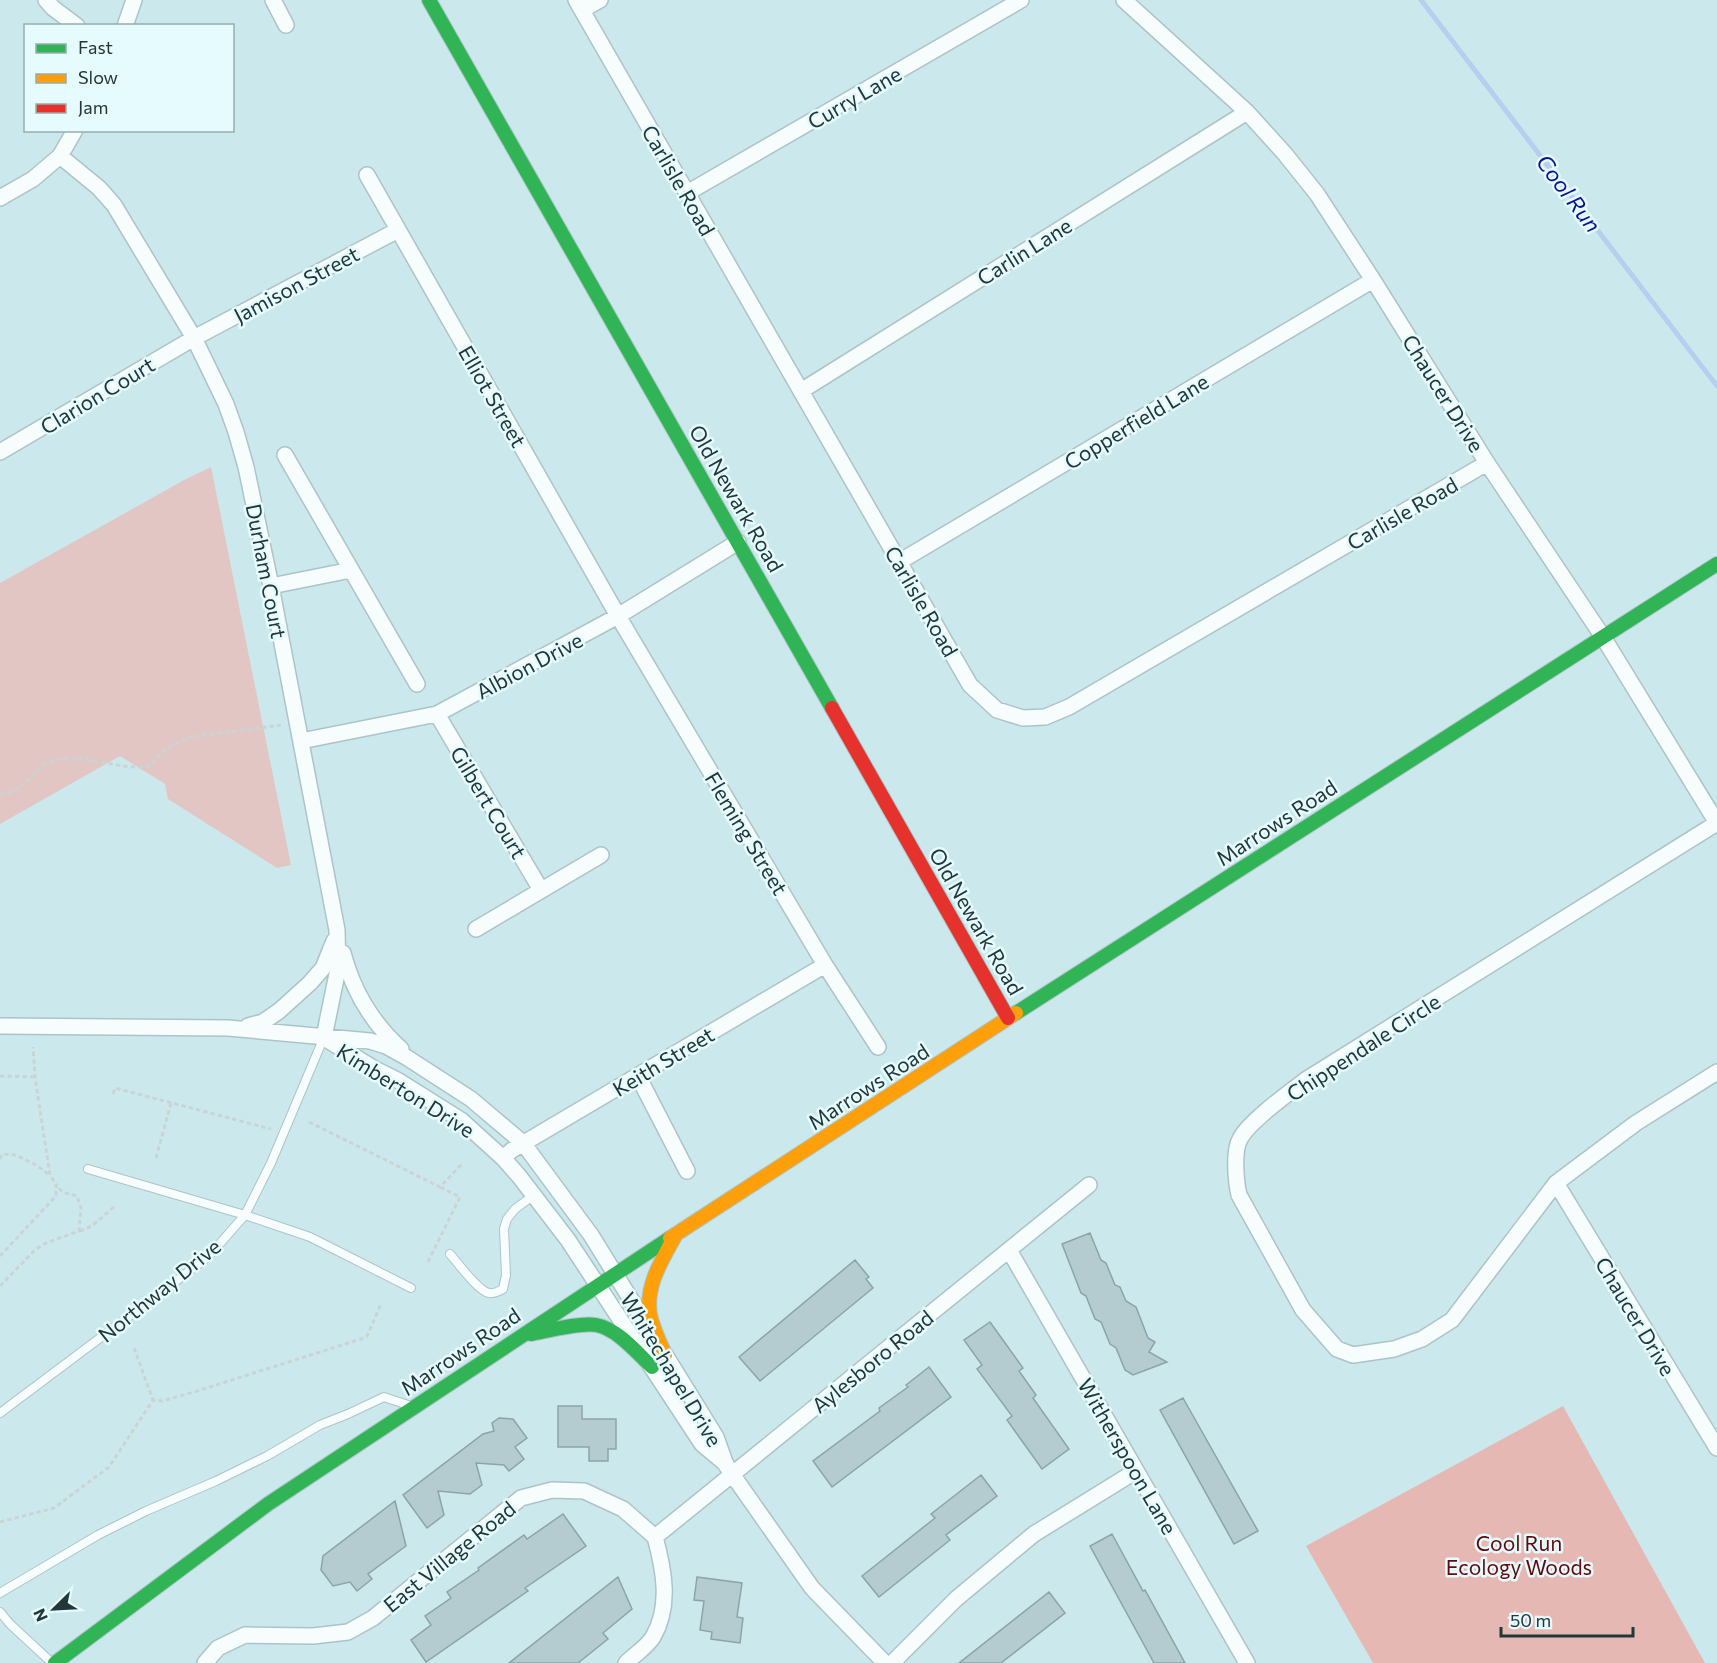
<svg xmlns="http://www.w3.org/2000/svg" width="1717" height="1663" viewBox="0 0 1717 1663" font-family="Commissioner,sans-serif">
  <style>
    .green { fill: #e1c6c4 }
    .forest { fill: #e6b8b4 }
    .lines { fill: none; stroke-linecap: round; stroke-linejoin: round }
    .stream { stroke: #b8ceef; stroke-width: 5 }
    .building { fill: #b4cbcf; stroke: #8da4a7; stroke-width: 1.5 }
    .lane-casing { stroke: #acc4c7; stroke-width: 10 }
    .street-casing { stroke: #acc4c7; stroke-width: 18 }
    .fast-casing { stroke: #acc4c7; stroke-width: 16 }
    .slow-casing { stroke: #acc4c7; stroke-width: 16 }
    .jam-casing { stroke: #acc4c7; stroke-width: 16 }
    .path { stroke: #cbd4d5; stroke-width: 3; stroke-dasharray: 4.5 3; stroke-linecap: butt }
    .lane { stroke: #f7fcfc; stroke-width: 8 }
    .street { stroke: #f7fcfc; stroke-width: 15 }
    .fast { stroke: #30b455; stroke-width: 14 }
    .slow { stroke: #ff9f0a; stroke-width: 14 }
    .jam { stroke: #e5322d; stroke-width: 14 }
    .labels { text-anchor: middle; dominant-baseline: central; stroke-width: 5; stroke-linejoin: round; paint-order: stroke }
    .street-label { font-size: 21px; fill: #21373a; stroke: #e5fbfd }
    .park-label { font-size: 21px; fill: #60090c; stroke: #e5fbfd }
    .water-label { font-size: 22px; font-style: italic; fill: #0a1394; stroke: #e5fbfd }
  </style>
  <rect width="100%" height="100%" fill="#cbe9ed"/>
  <path class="green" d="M211,467L291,865L277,868L168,799L165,784L120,756L0,824V583L186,479Z"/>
  <path class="forest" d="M1563,1406L1705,1663H1373L1306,1546Z"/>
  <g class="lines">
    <path class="stream" d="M1421,0L1717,386"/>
  </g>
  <path class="building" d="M1090,1233L1101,1260L1106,1263L1115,1285L1120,1287L1126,1301L1136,1307L1148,1338L1155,1342L1149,1352L1167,1362L1133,1375L1125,1370L1116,1348L1110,1344L1101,1322L1095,1319L1086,1296L1081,1293L1062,1244Z
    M855,1260L869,1277L866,1279L873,1288L760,1381L739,1357Z
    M990,1322L1023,1368L1019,1371L1036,1395L1033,1398L1069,1449L1042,1469L1007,1420L1012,1416L977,1369L982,1365L964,1340Z
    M929,1367L951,1397L832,1487L813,1461L880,1411L879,1408L908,1387L906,1385Z
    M1183,1398L1258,1531L1234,1544L1160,1410Z
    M558,1406H582V1419H616V1449H608V1461H589V1447H558Z
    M499,1418L513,1419L527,1438L515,1447L524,1459L509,1471L504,1465L476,1463L482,1485L470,1494L438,1491L444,1515L427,1528L403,1495L483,1434L494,1431L492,1423Z
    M981,1475L997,1496L946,1535L950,1540L879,1597L862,1576L935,1518L931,1514Z
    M395,1501L406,1546L368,1574L372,1579L357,1591L350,1582L333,1586L321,1570L323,1556Z
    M563,1514L586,1546L525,1588L528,1591L426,1662L411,1640L431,1625L425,1616L451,1598L447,1592L479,1570L478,1568L524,1535L527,1539Z
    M1112,1534L1143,1591L1145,1590L1185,1663H1154L1090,1546Z
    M618,1577L632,1609L603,1633L608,1639L578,1663H509Z
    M697,1577L742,1583L737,1617L743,1618L740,1643L711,1639L712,1632L700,1630L704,1601L694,1600Z
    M1049,1592L1065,1613L1001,1663H959Z"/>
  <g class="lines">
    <defs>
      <path id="lane" d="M88,1169L245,1215L310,1237L411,1288
        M450,1254C458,1263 478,1291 489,1293C495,1294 499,1291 503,1289L506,1275L504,1229L507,1219L515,1209L534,1195
        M0,1413L208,1257L245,1215L271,1163L324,1037
        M0,1593L98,1535L146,1511L216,1481L267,1456L320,1425L348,1414L384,1397L411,1406
        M0,1612L10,1624L52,1663"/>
      <path id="street" d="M46,0L53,8L77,26
        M273,0L286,25
        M576,0L970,685L997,710L1023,718L1045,717L1069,707L1487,463
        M1124,0L1247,112L1285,154L1317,194L1373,280L1487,463L1603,637L1717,823
        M582,10L600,0
        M125,26L134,0
        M60,156L99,188L114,205L194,338L226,404L236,432L246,467L271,586L337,930L338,969L324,1037
        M367,175L618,616L825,965L878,1047
        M687,193L1021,0
        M0,198L33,179L60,156L75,130
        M801,391L1247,112
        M0,452L194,338L398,230
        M285,455L417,684
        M899,562L1373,280
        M271,586L351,570
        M437,714L541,890
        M301,741L437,714L618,616L738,542
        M1717,823L1307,1079C1290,1092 1249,1121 1240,1139C1233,1151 1236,1182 1239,1195L1303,1310L1337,1349L1353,1355L1394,1349L1422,1339L1452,1320L1556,1183L1636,1123L1717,1072
        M476,929L601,855
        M343,953C353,991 371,1022 401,1049
        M0,1026L228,1028L370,1041L386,1046L406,1057L471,1099L523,1143L591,1235L716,1437L726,1465L732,1474L812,1588L885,1663
        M248,1026L263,1022L279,1011L310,983L323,968L334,941
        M326,1039L373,1068L399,1081L461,1120L503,1158L519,1176L568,1240L702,1444L726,1464
        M638,1076L687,1171
        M503,1158L512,1150L825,965
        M1556,1183L1717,1448
        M1009,1250L1247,1663
        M655,1537L1089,1185
        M205,1663L218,1648L245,1635L313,1636L348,1632L373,1618L521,1498L552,1490L584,1491L623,1509L655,1537
        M626,1663C634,1655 647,1647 653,1637C671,1606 664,1570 655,1537
        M892,1663L956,1599L1034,1534L1136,1471"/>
      <path id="fast" d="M429,0L832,708
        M1016,1013L1717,564
        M531,1334C547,1331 581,1322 596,1325C618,1329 637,1353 652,1367
        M55,1663L268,1504L670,1238"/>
      <path id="slow" d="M670,1238L1016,1013
        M665,1355C660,1342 653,1329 650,1315C645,1286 662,1260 675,1236"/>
      <path id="jam" d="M832,708L1008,1018"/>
    </defs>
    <use href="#lane" class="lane-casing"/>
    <use href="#street" class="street-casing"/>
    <use href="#fast" class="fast-casing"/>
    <use href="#slow" class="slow-casing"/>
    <use href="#jam" class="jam-casing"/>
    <path class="path" d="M0,794C23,794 31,770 50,762C81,749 121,774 152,765L158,756L174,744L190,737L281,725
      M0,1076L35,1077
      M113,1094L115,1088L271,1129
      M309,1122L440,1187L463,1163
      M156,1158L171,1103
      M0,1159L2,1154L16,1155L36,1165L50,1175
      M80,1231L92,1226L115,1206
      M0,1256L56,1196V1184L50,1175L35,1077L33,1047
      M428,1262L460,1197L440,1187
      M0,1286L35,1250L46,1243L79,1231L81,1208L77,1196L62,1192L57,1185
      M134,1348L153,1400
      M0,1522L54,1508L109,1467L153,1400L162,1401L194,1392L361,1339L367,1336L381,1304"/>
    <use href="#lane" class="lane"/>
    <use href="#street" class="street"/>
    <use href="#fast" class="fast"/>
    <use href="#slow" class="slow"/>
    <use href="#jam" class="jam"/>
  </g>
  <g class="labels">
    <g class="street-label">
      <text transform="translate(854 97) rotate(-30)">Curry Lane</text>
      <text transform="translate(679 180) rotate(60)">Carlisle Road</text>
      <text transform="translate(1024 251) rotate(-32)">Carlin Lane</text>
      <text transform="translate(296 284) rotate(-28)">Jamison Street</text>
      <text transform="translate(1444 393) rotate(58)">Chaucer Drive</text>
      <text transform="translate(97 395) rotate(-31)">Clarion Court</text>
      <text transform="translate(493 396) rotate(60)">Elliot Street</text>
      <text transform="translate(1136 421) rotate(-31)">Copperfield Lane</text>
      <text transform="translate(737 498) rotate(60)">Old Newark Road</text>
      <text transform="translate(1402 513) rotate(-30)">Carlisle Road</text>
      <text transform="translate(267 571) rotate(79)">Durham Court</text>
      <text transform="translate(922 601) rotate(60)">Carlisle Road</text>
      <text transform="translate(529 665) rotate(-28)">Albion Drive</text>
      <text transform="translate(489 802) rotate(59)">Gilbert Court</text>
      <text transform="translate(1276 822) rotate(-33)">Marrows Road</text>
      <text transform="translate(747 833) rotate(59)">Fleming Street</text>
      <text transform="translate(977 921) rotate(60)">Old Newark Road</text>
      <text transform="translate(1363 1047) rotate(-33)">Chippendale Circle</text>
      <text transform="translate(663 1061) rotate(-31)">Keith Street</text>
      <text transform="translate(868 1086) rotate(-33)">Marrows Road</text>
      <text transform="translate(406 1090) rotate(32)">Kimberton Drive</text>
      <text transform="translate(159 1290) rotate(-39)">Northway Drive</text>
      <text transform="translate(1636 1316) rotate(59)">Chaucer Drive</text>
      <text transform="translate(460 1351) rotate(-34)">Marrows Road</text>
      <text transform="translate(872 1361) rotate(-39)">Aylesboro Road</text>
      <text transform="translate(672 1369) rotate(59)">Whitechapel Drive</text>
      <text transform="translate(1128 1456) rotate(60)">Witherspoon Lane</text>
      <text transform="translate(449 1556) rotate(-39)">East Village Road</text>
    </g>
    <g class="park-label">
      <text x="1519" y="1542">Cool Run<tspan x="1519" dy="24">Ecology Woods</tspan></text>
    </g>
    <g class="water-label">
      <text transform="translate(1569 193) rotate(53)">Cool Run</text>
    </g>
  </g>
  <rect x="24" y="24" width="210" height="108" fill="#e5fbfd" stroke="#97adaf" stroke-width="1.5"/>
  <rect x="36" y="44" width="30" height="9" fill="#30b455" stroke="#97adaf" stroke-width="1.5"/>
  <text x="78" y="54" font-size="18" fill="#21373a">Fast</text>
  <rect x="36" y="74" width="30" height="9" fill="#ff9f0a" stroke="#97adaf" stroke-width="1.5"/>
  <text x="78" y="84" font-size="18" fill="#21373a">Slow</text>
  <rect x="36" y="104" width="30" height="9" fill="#e5322d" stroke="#97adaf" stroke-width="1.5"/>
  <text x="78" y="114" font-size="18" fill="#21373a">Jam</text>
  <g transform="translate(54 1609) rotate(246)" stroke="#e5fbfd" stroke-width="4.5" paint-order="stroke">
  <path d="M0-4.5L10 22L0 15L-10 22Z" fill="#21373a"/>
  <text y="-9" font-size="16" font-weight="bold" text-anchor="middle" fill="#21373a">N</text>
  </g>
  <path d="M1501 1627v9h132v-9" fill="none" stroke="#21373a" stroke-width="3"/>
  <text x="1510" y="1627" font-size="18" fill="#21373a" stroke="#e5fbfd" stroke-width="4.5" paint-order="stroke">50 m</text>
</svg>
